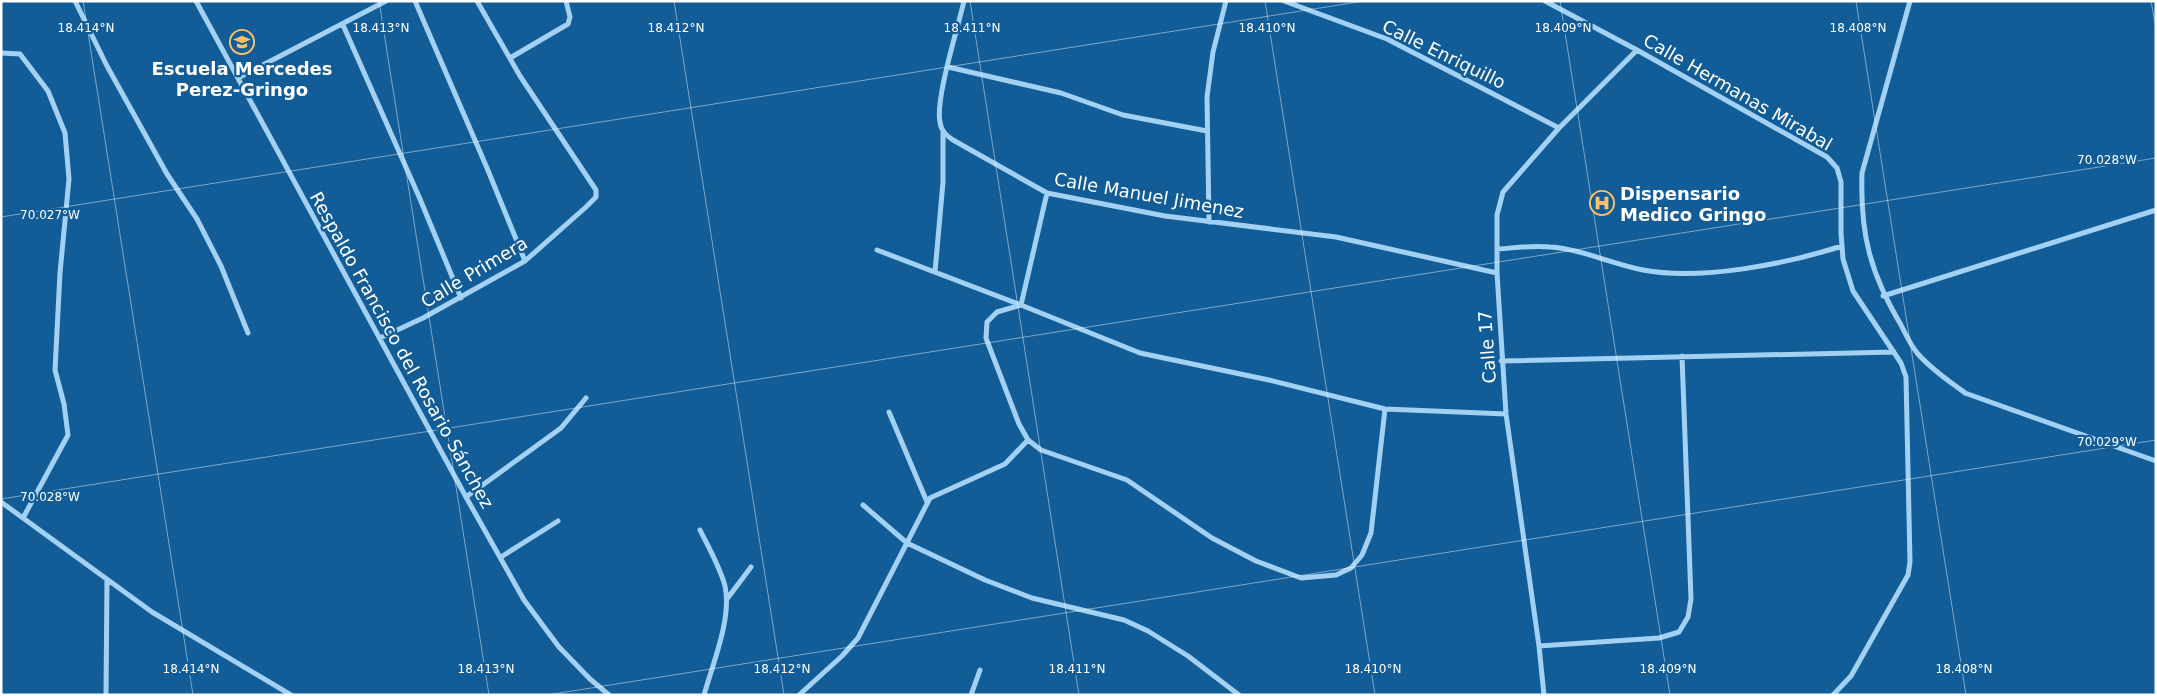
<svg xmlns="http://www.w3.org/2000/svg" width="2157" height="696" viewBox="0 0 2157 696" font-family="'DejaVu Sans',sans-serif">
  <style>
    .lines { fill: none; stroke-linecap: round; stroke-linejoin: round }
    .street { stroke: #a3d1f3; stroke-width: 5 }
    .ticks { fill: none; stroke: #fff; stroke-width: 1; stroke-opacity: 0.45 }
    .labels { text-anchor: middle; dominant-baseline: central; stroke-width: 4.5; stroke-linejoin: round; paint-order: stroke }
    .street-label { font-size: 18px; fill: #fff; stroke: #125d98 }
    .poi-label { font-size: 18px; font-weight: bold; fill: #fff; stroke: #125d98 }
    .ticks-label { font-size: 12px; text-anchor: middle; fill: #fff; stroke: #125d98; stroke-width: 4.5; stroke-linejoin: round; paint-order: stroke }
  </style>
  <rect width="100%" height="100%" fill="#125d98"/>
  <g class="lines">
    <path class="street" d="M75,1L107,66L167,174L197,219L221,266L248,333
      M196,1L466,497L524,600L559,647L590,679L609,695
      M415,1L487,168L525,261
      M964,1C958,27 935,100 940,122C941,131 946,135 953,140L1047,193L1165,216L1336,237L1497,273
      M1284,1L1387,39L1559,128
      M1545,1L1637,50L1827,157L1837,168L1841,182V233L1843,259L1853,291L1901,363L1906,377L1910,562L1908,575L1851,676L1833,695
      M1910,1L1862,173C1860,233 1870,273 1901,325C1906,335 1911,346 1918,354C1932,370 1949,381 1965,393L2156,461
      M343,25L420,199L461,298
      M1,53L20,54L48,91L65,133L69,179L60,273L55,370L64,404L68,435L23,518
      M510,58L568,24L570,17L566,1
      M948,67L1061,93L1123,115L1207,131
      M238,78L386,1
      M1047,193L1021,305L997,312L987,322L986,338L1019,424L1028,440L1041,450L1127,480L1212,538L1256,561L1301,578L1336,575L1351,568L1362,555L1371,533L1385,409
      M1209,222L1207,97L1213,52L1226,1
      M1497,249C1514,248 1533,245 1550,247C1582,249 1611,264 1643,270C1701,281 1786,264 1842,246
      M877,250L1021,305L1140,353L1269,380L1385,409L1506,414
      M935,272L943,182V133
      M1883,296L2156,210
      M380,338L423,318L525,261L586,207L596,197V190L520,76L477,1
      M1501,361L1894,352
      M889,412L927,502
      M466,497L561,428L586,398
      M1,502L152,612L291,695
      M863,505L907,543L985,580L1032,598L1124,620L1148,631L1188,656L1239,695
      M700,530C709,548 720,567 725,586C732,618 713,663 704,695
      M501,557L558,521
      M727,599L751,567
      M1539,646L1659,638L1679,632L1688,617L1691,599L1682,356
      M106,695L107,579
      M799,695L842,656L858,638L930,498L1005,464L1028,440
      M971,695L980,670
      M1544,695L1539,646L1506,414L1497,273V215L1503,192L1559,128L1637,50"/>
  </g>
  <path class="ticks" d="M83,1L193,695M379,1L489,695M674,1L784,695M970,1L1079,695M1265,1L1375,695M1560,1L1670,695M1856,1L1966,695M2151,1L2156,29M1,217L1364,1M1,499L2156,158M547,695L2156,440"/>
  <defs>
    <symbol id="school-ring" viewBox="-11 -11 22 22"><circle r="9.5" fill="#125d98" stroke="#ffc066" stroke-width="1.5"/><path d="M0-5L7-2L0 1L-7-2ZM-4 1L0 2.5L4 1V4Q0 6-4 4Z" fill="#ffc066"/></symbol>
    <symbol id="hospital-ring" viewBox="-11 -11 22 22"><circle r="9.5" fill="#125d98" stroke="#ffc066" stroke-width="1.5"/><path d="M-5-5h3v3.5h4V-5h3V5h-3V1.5h-4V5h-3Z" fill="#ffc066"/></symbol>
  </defs>
  <g fill-rule="evenodd">
    <use href="#school-ring" x="228" y="28" width="28" height="28"/>
    <use href="#hospital-ring" x="1588" y="189" width="28" height="28"/>
  </g>
  <g class="labels">
    <g class="street-label">
      <text transform="translate(1444 54) rotate(26)">Calle Enriquillo</text>
      <text transform="translate(1738 92) rotate(30)">Calle Hermanas Mirabal</text>
      <text transform="translate(1149 195) rotate(10)">Calle Manuel Jimenez</text>
      <text transform="translate(474 272) rotate(-31)">Calle Primera</text>
      <text transform="translate(1487 347) rotate(-94)">Calle 17</text>
      <text transform="translate(402 350) rotate(61)">Respaldo Francisco del Rosario Sánchez</text>
    </g>
    <g class="poi-label">
      <text x="242" y="68">Escuela Mercedes<tspan x="242" dy="21">Perez-Gringo</tspan></text>
      <text x="1620" y="193" text-anchor="start">Dispensario<tspan x="1620" dy="21">Medico Gringo</tspan></text>
    </g>
  </g>
  <g class="ticks-label">
    <text x="86" y="32">18.414°N</text>
    <text x="381" y="32">18.413°N</text>
    <text x="676" y="32">18.412°N</text>
    <text x="972" y="32">18.411°N</text>
    <text x="1563" y="32">18.409°N</text>
    <text x="1858" y="32">18.408°N</text>
    <text x="1267" y="32">18.410°N</text>
    <text x="2107" y="164">70.028°W</text>
    <text x="50" y="219">70.027°W</text>
    <text x="2107" y="446">70.029°W</text>
    <text x="50" y="501">70.028°W</text>
    <text x="191" y="673">18.414°N</text>
    <text x="486" y="673">18.413°N</text>
    <text x="782" y="673">18.412°N</text>
    <text x="1077" y="673">18.411°N</text>
    <text x="1373" y="673">18.410°N</text>
    <text x="1668" y="673">18.409°N</text>
    <text x="1964" y="673">18.408°N</text>
  </g>
  <rect width="2157" height="696" fill="none" stroke="#ffffff" stroke-width="5"/>
</svg>
